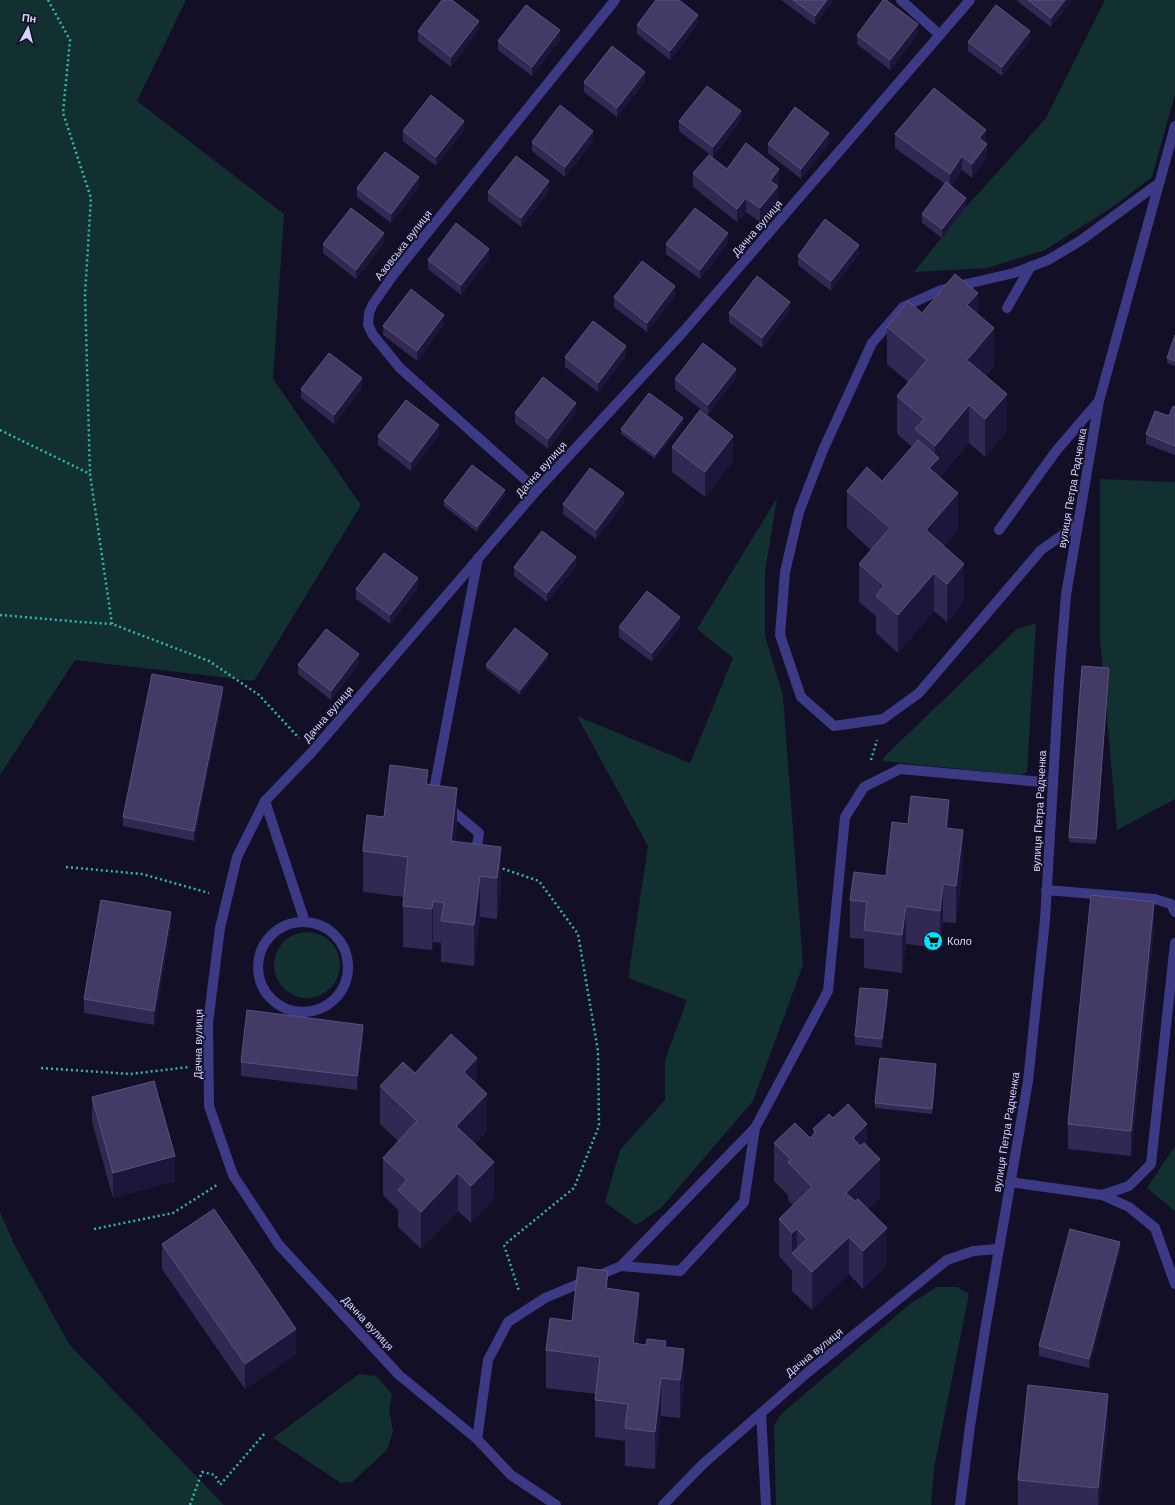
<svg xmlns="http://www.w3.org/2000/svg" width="1175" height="1505" viewBox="0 0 1175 1505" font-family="Arial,sans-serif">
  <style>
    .green { fill: #12302f }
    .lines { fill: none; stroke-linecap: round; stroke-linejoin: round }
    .path { stroke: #2fb8b0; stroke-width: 2.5; stroke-dasharray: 2 3; stroke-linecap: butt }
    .lane { stroke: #3d3a85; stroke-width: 10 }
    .street { stroke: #3d3a85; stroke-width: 10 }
    .wall { fill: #312854 }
    .shaded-wall { fill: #1d163a }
    .building { fill: #433a66; stroke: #5a527e }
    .labels { text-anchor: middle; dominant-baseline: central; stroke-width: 3.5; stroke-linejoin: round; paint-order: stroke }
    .street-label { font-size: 11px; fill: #d9d4ff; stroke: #130f26 }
    .poi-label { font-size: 11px; fill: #d9d4ff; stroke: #130f26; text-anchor: start }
  </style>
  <rect width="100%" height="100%" fill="#130f26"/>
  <path class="green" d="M0,0H186L137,101L284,214L273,379L361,505L254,681L75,660L0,775Z
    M1105,0H1175V94L1152,177L1114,206L1045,250L987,268L914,272L966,207L1046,118Z
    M1100,479L1175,482V799L1117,830L1100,639Z
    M777,498L765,572V636L783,696L803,965L753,1101L661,1208L636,1225L605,1202L620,1150L665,1100V1060L687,1000L628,978L648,846L577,716L690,763L733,658L697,629Z
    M1036,623L1027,772L1021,775L883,761L884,757L1017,629Z
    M274 965a33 33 0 1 1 66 0a33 33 0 1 1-66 0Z
    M1175,1146V1211L1147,1188Z
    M0,1212L14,1244L69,1344L224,1505H0Z
    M937,1287H957L969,1294L934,1468L931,1505H776L774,1425L781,1414L910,1304Z
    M359,1374L376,1376L392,1394L389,1410L393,1431L387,1450L352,1482L341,1483L273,1438Z"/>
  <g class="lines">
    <path class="path" d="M48,0L70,40L63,113L91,198L85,294L90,474
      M0,430L90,474L112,624
      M0,615L81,622L112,624L209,661L259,695L299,738
      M871,760L877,740
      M66,867L142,874L209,893
      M498,867L539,881L578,934L598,1051L599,1126L574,1188L504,1245L519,1291
      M41,1068L130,1074L189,1067
      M94,1229L173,1213L217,1185
      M190,1505L202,1472L215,1475L220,1485L265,1433"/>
    <path class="lane" d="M1007,308L1031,266
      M1077,525L1041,550L919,693L883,719L834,726L801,697L780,635L785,572L799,512L823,450L872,343L903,307L941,290L1014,273L1048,260L1080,241L1159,183
      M999,530L1056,451L1099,401
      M435,797L433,795L478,558
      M265,801L305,922
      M448,807L479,833L475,858
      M1046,890L1155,899L1171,904L1175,912
      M258 967a45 45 0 1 1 90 0a45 45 0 1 1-90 0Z
      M1010,1182L1102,1195L1129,1186L1151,1164L1175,943
      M1102,1195L1129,1207L1155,1228L1175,1284
      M621,1266L680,1271L744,1202L755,1128
      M761,1413L766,1505
      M477,1439L488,1360L508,1322L545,1298L621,1266L755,1128L828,991L845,817L864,787L900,769L1053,783"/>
    <path class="street" d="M901,0L940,35
      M537,490L400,368L373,335L368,325L369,313L373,304L394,274L615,0
      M556,1505L511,1475L477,1439L399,1375L279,1245L233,1175L209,1106L208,1023L220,928L237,857L265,801L312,752L537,490L683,332L970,0
      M663,1505L703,1464L808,1372L947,1260L973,1251L998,1249
      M960,1505L970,1426L985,1330L1028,1081L1045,920L1059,680L1066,595L1099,401L1175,126"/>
  </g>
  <path class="wall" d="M781,0H834L815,25Z
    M1017,0H1072L1051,27L1017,1Z
    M698,24L670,60L637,34V25Z
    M479,30L451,67L418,41V31Z
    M918,34L890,70L857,44V35Z
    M560,40L532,76L498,50V41Z
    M1030,40L1002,76L968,51V42Z
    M645,81L617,117L584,92V82Z
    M741,120L713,157L679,131V121Z
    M464,130L436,166L403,141V131Z
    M895,134L986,143L987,158L972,178L962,170L951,186L966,207L942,238L922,223V214L945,184L895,148Z
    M593,141L565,177L532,151V142Z
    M829,143L801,179L768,153V144Z
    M727,169L779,183L777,186L778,200L760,222L746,212L737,222L693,187V173Z
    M419,187L391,223L357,197V188Z
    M549,191L521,227L488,201V192Z
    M384,243L356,279L323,253V244Z
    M728,243L700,279L666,254V244Z
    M859,254L831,291L798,265V256Z
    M489,259L461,295L428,269V260Z
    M675,296L647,332L614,307V297Z
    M790,311L762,348L729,322V313Z
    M922,313L978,314L994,366L986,376L1007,431L985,457L969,443L940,477L958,530L944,546L964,601L947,622L934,611L898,653L876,633V616L859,602V564L871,550L847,528V491L882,481L912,447L897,434V396L908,382L887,364V327Z
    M444,325L417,361L383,335V326Z
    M1175,335V366L1167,363V358Z
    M626,356L598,392L565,367V357Z
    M736,378L708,415L675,389V379Z
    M362,388L334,424L301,398V389Z
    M1175,407V455L1146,444V434L1169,416Z
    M576,412L548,449L515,423V413Z
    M683,423L655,459L621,434V429Z
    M439,435L411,471L378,445V436Z
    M672,447L733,461L705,497L672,472Z
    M505,495L477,532L444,506V501Z
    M624,503L596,539L563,514V504Z
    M576,566L547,602L514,576V567Z
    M418,588L390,624L356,599V589Z
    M680,626L652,662L619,637V627Z
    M548,659L520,695L486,669V665Z
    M359,664L331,700L298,674V665Z
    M1109,673L1096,844L1069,842V837Z
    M223,697L194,841L123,826V817Z
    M428,784L457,828L455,842L501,847V888L497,919L480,917L474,966L441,962V943L433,942L432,950L403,947V906L404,897L363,892V851Z
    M949,828L963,868L956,923L943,922L940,948L906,944L902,973L864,968V939L850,938V900L886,876Z
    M171,926L154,1025L84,1013V999Z
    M1154,927L1131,1156L1068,1149V1124Z
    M888,1000L882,1048L855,1045V1036Z
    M363,1038L357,1090L241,1076V1062Z
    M936,1068L932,1114L875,1108V1103Z
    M415,1073L477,1083L487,1131L475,1144L494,1199L471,1223L458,1211L421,1249L398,1227V1210L383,1195V1158L398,1141L380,1124V1086Z
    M92,1097L175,1181L113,1198L92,1122Z
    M833,1118L867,1146L880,1197L868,1209L887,1266L863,1289L849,1274L812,1310L792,1291V1271L779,1256V1219L793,1205L788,1200V1195L774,1181V1143L810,1138L813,1135V1129Z
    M162,1244L296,1354L245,1389L162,1269Z
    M1120,1251L1089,1368L1039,1356V1346Z
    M608,1289L639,1331L638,1344L666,1347L684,1387L680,1418L661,1416L655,1469L625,1466V1441L595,1437V1400L596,1394L546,1388V1350L572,1321Z
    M1108,1419L1099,1505H1018V1480Z"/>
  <path class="shaded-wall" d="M827,0H834L815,25V16Z
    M1065,0H1072L1051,27V18Z
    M698,15V24L670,60V51Z
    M479,21V30L451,67V57Z
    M918,24V34L890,70V60Z
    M560,30V40L532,76V67Z
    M1030,31V40L1002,76V67Z
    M645,72V81L617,117V108Z
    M741,111V120L713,157V147Z
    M464,121V130L436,166V157Z
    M986,130V143L979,138Z
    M593,131V141L565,177V167Z
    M829,133V143L801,179V169Z
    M987,144V158L972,178V164Z
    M962,156V170L950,187V174Z
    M779,169V183L770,195V181Z
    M419,177V187L391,223V214Z
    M549,181V191L521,227V218Z
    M778,186V200L760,222V208Z
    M746,198V212L737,222V209Z
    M966,198V207L942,238V229Z
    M384,233V243L356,279V270Z
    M728,233V243L700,279V270Z
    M859,245V254L831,291V281Z
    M489,249V259L461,295V285Z
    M675,286V296L647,332V323Z
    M978,293V330L967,305Z
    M790,302V311L762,348V338Z
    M444,315V325L417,361V351Z
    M994,328V366L967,398V360Z
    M626,346V356L598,392V383Z
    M736,369V378L708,415V405Z
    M362,378V388L334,424V415Z
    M1007,394V431L985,457V419Z
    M576,403V412L548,449V439Z
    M969,405V443L939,479L929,468L935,462V446Z
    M683,418V423L655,459V455Z
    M439,425V435L411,471V462Z
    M733,436V461L705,497V472Z
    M505,490V495L477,532V527Z
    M624,493V503L596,539V530Z
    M958,493V530L926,568V530Z
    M576,557V566L547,602V593Z
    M964,564V601L947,622V584Z
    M934,573V611L898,653V615Z
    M418,578V588L390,624V615Z
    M680,617V626L652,662V653Z
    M359,654V664L331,700V691Z
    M548,654V659L520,695V690Z
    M1109,668V673L1096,844V839Z
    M223,687V697L194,841V831Z
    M428,770V810L426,784Z
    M457,788V828L451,882V841Z
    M949,800V838L946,828Z
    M963,830V868L956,923V886Z
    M501,847V888L497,919V878Z
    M480,876V917L474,966V925Z
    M943,884V922L940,948V911Z
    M433,901V942L432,950V909Z
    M1154,902V927L1131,1156V1131Z
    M906,906V944L902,973V935Z
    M171,912V926L154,1025V1011Z
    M888,990V1000L882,1048V1039Z
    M363,1025V1038L357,1090V1076Z
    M477,1058V1096L464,1072Z
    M936,1064V1068L932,1114V1109Z
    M487,1094V1131L456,1164V1126Z
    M867,1124V1162L853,1138Z
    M175,1156V1181L113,1198V1173Z
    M880,1159V1197L846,1230V1193Z
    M494,1162V1199L471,1223V1186Z
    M458,1173V1211L421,1249V1212Z
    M887,1228V1266L863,1289V1251Z
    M797,1229V1258L792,1253V1233Z
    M849,1237V1274L812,1310V1272Z
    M1120,1242V1251L1089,1368V1359Z
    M608,1271V1308L606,1288Z
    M639,1293V1331L633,1381V1343Z
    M296,1329V1354L245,1389V1364Z
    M684,1349V1387L680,1418V1380Z
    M661,1378V1416L655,1469V1432Z
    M1108,1394V1419L1099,1505H1098V1488Z"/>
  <path class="building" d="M442,0H452L479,21L451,57L418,31Z
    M656,0H679L698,15L670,51L637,25Z
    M793,0H827L815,16Z
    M883,0H886L918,24L890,60L857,35Z
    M1028,0H1065L1051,18Z
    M526,5L560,30L532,67L498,41Z
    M996,5L1030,31L1002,67L968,42Z
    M612,46L645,72L617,108L584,82Z
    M707,86L741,111L713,147L679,121Z
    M934,88L986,130L979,138L987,144L972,164L962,156L950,174L895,134Z
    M431,95L464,121L436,157L403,131Z
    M560,105L593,131L565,167L532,142Z
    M795,107L829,133L801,169L768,144Z
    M746,143L779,169L770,181L778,186L760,208L746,198L737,209L693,173L709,155L727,169Z
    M385,152L419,177L391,214L357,188Z
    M516,156L549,181L521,218L488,192Z
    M946,182L966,198L942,229L922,214Z
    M351,208L384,233L356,270L323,244Z
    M695,208L728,233L700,270L666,244Z
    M825,219L859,245L831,281L798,256Z
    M456,223L489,249L461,285L428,260Z
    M642,261L675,286L647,323L614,297Z
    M955,274L978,293L967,305L994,328L967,360L1007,394L985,419L969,405L935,446L915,429L924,419L897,396L927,360L887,327L908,301L922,313Z
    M757,276L790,302L762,338L729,313Z
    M411,289L444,315L417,351L383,326Z
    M593,321L626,346L598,383L565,357Z
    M1175,335V361L1167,358Z
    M703,343L736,369L708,405L675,379Z
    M329,353L362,378L334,415L301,389Z
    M543,377L576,403L548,439L515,413Z
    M649,393L683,418L655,455L621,429Z
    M406,400L439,425L411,462L378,436Z
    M1173,406L1175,407V446L1146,434L1155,411L1169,416Z
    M700,410L733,436L705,472L672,447Z
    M918,440L939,458L929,468L958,493L926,530L964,564L947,584L934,573L898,615L876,596L884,586L859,564L890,528L847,491L867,467L882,481Z
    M472,465L505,490L477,527L444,501Z
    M590,468L624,493L596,530L563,504Z
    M542,531L576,557L547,593L514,567Z
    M384,553L418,578L390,615L356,589Z
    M647,591L680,617L652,653L619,627Z
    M515,628L548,654L520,690L486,665Z
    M326,629L359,654L331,691L298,665Z
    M1082,666L1109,668L1096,839L1069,837Z
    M152,674L223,687L194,831L123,817Z
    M390,765L428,770L426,784L457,788L451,841L501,847L497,878L480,876L474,925L441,921L444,903L433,901L432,909L403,906L408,857L363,851L367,815L384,817Z
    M911,796L949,800L946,828L963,830L956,886L943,884L940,911L906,906L902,935L864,930L867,902L850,900L854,872L886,876L892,822L908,824Z
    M1091,895L1154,902L1131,1131L1068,1124Z
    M101,900L171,912L154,1011L84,999Z
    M860,988L888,990L882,1039L855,1036Z
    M247,1010L363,1025L357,1076L241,1062Z
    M451,1034L477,1058L464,1072L487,1094L456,1126L494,1162L471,1186L458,1173L421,1212L398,1190L407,1180L383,1158L417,1121L380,1086L403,1062L415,1073Z
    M880,1058L936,1064L932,1109L875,1103Z
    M154,1081L175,1156L113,1173L92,1097Z
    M848,1104L867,1124L853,1138L860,1146L864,1143L880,1159L846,1193L855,1201L858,1199L887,1228L863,1251L849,1237L812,1272L792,1253L807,1239L797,1229L792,1233L779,1219L812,1187L788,1162L791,1160L774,1143L795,1123L810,1138L816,1132L813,1129L829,1114L833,1118Z
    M214,1209L296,1329L245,1364L162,1244Z
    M1070,1229L1120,1242L1089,1359L1039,1346Z
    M578,1267L608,1271L606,1288L639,1293L633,1343L646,1345L647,1339L666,1341L665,1347L684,1349L680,1380L661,1378L655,1432L625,1428L628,1404L595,1400L600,1357L546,1350L550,1318L572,1321Z
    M1028,1385L1108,1394L1098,1488L1018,1480Z"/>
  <defs>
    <symbol id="supermarket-disc" viewBox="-11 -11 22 22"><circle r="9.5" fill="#00e5ff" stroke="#130f26"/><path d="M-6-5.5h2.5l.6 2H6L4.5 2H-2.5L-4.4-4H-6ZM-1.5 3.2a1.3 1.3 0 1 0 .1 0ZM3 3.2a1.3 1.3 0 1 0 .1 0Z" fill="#111"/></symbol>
  </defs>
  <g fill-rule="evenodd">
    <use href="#supermarket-disc" x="922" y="930" width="22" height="22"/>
  </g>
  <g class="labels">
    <g class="street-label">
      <text transform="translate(757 228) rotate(-49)">Дачна вулиця</text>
      <text transform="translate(403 245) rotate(-52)">Азовська вулиця</text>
      <text transform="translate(541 469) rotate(-48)">Дачна вулиця</text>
      <text transform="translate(1072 488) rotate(-80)">вулиця Петра Радченка</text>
      <text transform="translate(328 714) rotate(-49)">Дачна вулиця</text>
      <text transform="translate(1039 811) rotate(-87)">вулиця Петра Радченка</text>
      <text transform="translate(198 1044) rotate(-89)">Дачна вулиця</text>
      <text transform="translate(1006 1132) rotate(-81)">вулиця Петра Радченка</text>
      <text transform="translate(368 1323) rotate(47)">Дачна вулиця</text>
      <text transform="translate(814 1352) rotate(-39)">Дачна вулиця</text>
    </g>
    <g class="poi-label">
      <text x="947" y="941">Коло</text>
    </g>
  </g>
  <g transform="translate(28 28) rotate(7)" stroke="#130f26" stroke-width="3" paint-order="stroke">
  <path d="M0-3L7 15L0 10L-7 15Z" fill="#d9d4ff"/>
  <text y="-6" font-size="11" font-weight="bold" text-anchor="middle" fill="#d9d4ff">Пн</text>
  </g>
</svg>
